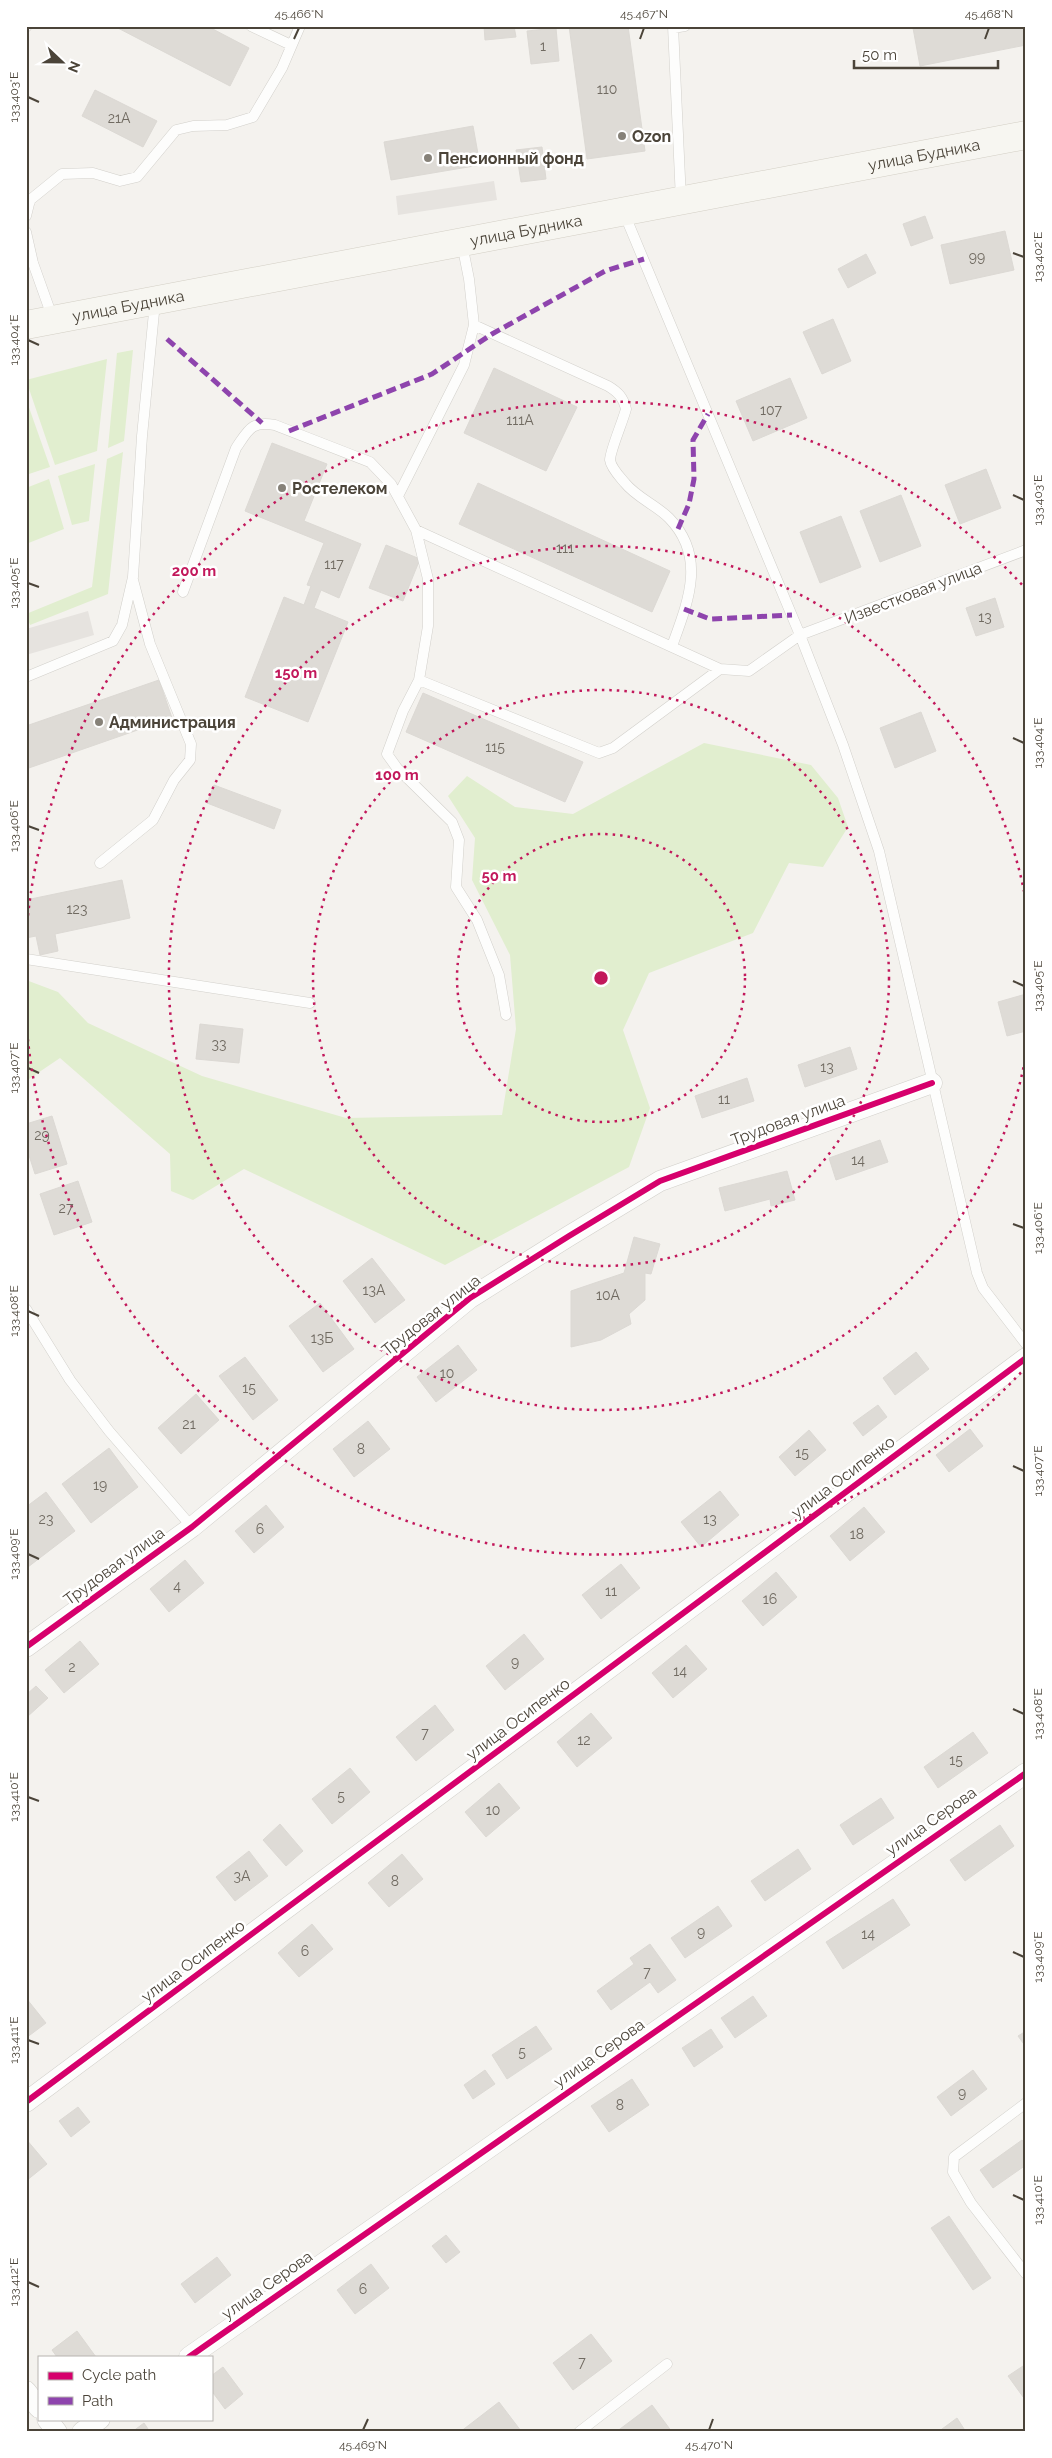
<svg xmlns="http://www.w3.org/2000/svg" width="1052" height="2458" viewBox="0 0 1052 2458" font-family="Raleway,sans-serif">
  <style>
    .green { fill: #e1eecf }
    .parking { fill: #e6e3df }
    .building { fill: #dedbd6; stroke: #dcd9d4 }
    .lines { fill: none; stroke-linecap: round; stroke-linejoin: round }
    .lane-casing { stroke: #d2d0cb; stroke-width: 11 }
    .street-casing { stroke: #d2d0cb; stroke-width: 21 }
    .secondary-casing { stroke: #d3cfc5; stroke-width: 29 }
    .lane { stroke: #fdfdfc; stroke-width: 10 }
    .street { stroke: #fdfdfc; stroke-width: 20 }
    .secondary { stroke: #f7f6f1; stroke-width: 28 }
    .quiet { stroke: #8e44ad; stroke-width: 5; stroke-dasharray: 10 5; stroke-linecap: butt }
    .cycleway-casing { stroke: #fff; stroke-width: 9 }
    .cycleway { stroke: #d6006c; stroke-width: 6 }
    .ticks { fill: none; stroke: #4b4439; stroke-width: 2 }
    .ring { fill: none; stroke: #c2185b; stroke-width: 2.5; stroke-dasharray: 2.5 5 }
    .poi-dot { fill: #868178; stroke: #fff; stroke-width: 2 }
    .labels { text-anchor: middle; dominant-baseline: central; stroke-width: 5; stroke-linejoin: round; paint-order: stroke }
    .number-label { font-size: 14px; fill: #706a61 }
    .poi-label { font-size: 16px; font-weight: bold; fill: #4b4439; stroke: #fff; text-anchor: start }
    .street-label { font-size: 16px; fill: #4b4439; stroke: #fff }
    .centre { fill: #c2185b; stroke: #fff; stroke-width: 2.5 }
    .ring-label { font-size: 15px; text-anchor: middle; font-weight: bold; fill: #c2185b; stroke: #fff; stroke-width: 5; stroke-linejoin: round; paint-order: stroke }
    .neatline { fill: none; stroke: #4b4439; stroke-width: 2 }
    .ticks-label { font-size: 12px; text-anchor: middle; fill: #4b4439 }
  </style>
  <rect width="100%" height="100%" fill="#f4f2ee"/>
  <path class="green" d="M133,350L124,441L108,448L117,353Z
    M107,359L97,451L55,465L26,380Z
    M26,399L50,467L26,475Z
    M123,452L108,594L30,625L26,614L92,587L107,459Z
    M95,464L89,521L72,525L58,476Z
    M49,479L64,529L26,544V488Z
    M704,743L811,765L838,798L848,827L823,867L789,863L753,933L649,973L623,1030L650,1108L629,1167L445,1265L244,1169L193,1200L171,1191L170,1154L60,1058L26,1081V980L58,992L88,1023L202,1076L346,1118L502,1115L516,1029L510,955L472,880L475,838L448,796L467,776L515,807L573,814Z"/>
  <path class="parking" d="M494,181L497,200L398,215L396,196Z
    M88,611L94,635L26,655V629Z"/>
  <path class="building" d="M114,26H207L249,48L230,86Z
    M484,26H514L516,37L485,40Z
    M569,26H628L645,151L587,159Z
    M921,26H1026V45L920,66L913,28Z
    M556,28L559,61L531,64L527,31Z
    M95,90L157,121L143,147L82,116Z
    M473,126L480,165L391,180L384,142Z
    M542,147L546,179L521,182L516,150Z
    M925,216L933,238L911,246L903,224Z
    M1005,231L1014,270L950,284L941,245Z
    M866,254L876,273L848,288L838,269Z
    M833,319L851,361L822,374L803,332Z
    M494,368L577,407L546,471L464,433Z
    M790,378L807,418L753,441L736,401Z
    M272,443L327,464L304,521L361,544L339,598L321,590L314,608L348,622L308,722L245,697L284,597L304,605L311,586L307,585L324,543L245,511Z
    M986,469L1001,508L960,524L945,485Z
    M478,483L670,571L652,612L459,524Z
    M901,495L921,546L880,562L860,511Z
    M841,516L861,567L820,583L800,532Z
    M386,545L420,559L403,601L369,588Z
    M995,598L1004,627L976,636L966,608Z
    M159,680L172,718L26,769V726Z
    M423,693L583,762L565,802L406,732Z
    M921,712L936,751L895,768L880,728Z
    M214,785L281,810L274,829L207,803Z
    M122,880L130,918L55,934L58,951L40,955L36,936L26,938V900Z
    M1026,994V1031L1007,1036L998,1002Z
    M200,1024L243,1029L239,1063L196,1059Z
    M850,1047L857,1069L805,1087L798,1065Z
    M747,1078L754,1101L702,1118L695,1096Z
    M52,1116L67,1164L35,1174L26,1146V1124Z
    M880,1140L888,1162L836,1180L829,1158Z
    M787,1171L795,1200L771,1206L770,1199L725,1211L719,1188Z
    M78,1181L92,1222L54,1235L40,1194Z
    M634,1237L660,1244L651,1274L645,1273V1300L629,1314L631,1324L601,1340L571,1347V1291L624,1273Z
    M372,1258L405,1300L375,1323L343,1281Z
    M320,1303L354,1349L323,1372L289,1326Z
    M458,1345L477,1370L436,1402L417,1377Z
    M916,1352L929,1369L895,1395L883,1378Z
    M245,1357L278,1400L253,1420L219,1376Z
    M196,1394L219,1420L181,1454L158,1428Z
    M878,1405L887,1417L863,1436L853,1423Z
    M368,1421L390,1449L354,1477L333,1449Z
    M970,1429L983,1446L949,1472L936,1455Z
    M809,1430L826,1450L795,1476L779,1457Z
    M109,1448L138,1487L91,1523L62,1484Z
    M720,1491L739,1515L701,1547L681,1522Z
    M46,1492L75,1531L28,1567L26,1564V1507Z
    M266,1505L284,1527L254,1553L235,1531Z
    M864,1507L885,1532L850,1561L830,1536Z
    M185,1560L204,1583L169,1612L150,1589Z
    M621,1564L640,1588L601,1619L582,1595Z
    M776,1572L797,1597L763,1626L742,1601Z
    M524,1634L544,1659L505,1690L486,1666Z
    M80,1641L99,1664L64,1693L45,1670Z
    M686,1645L707,1669L673,1698L652,1673Z
    M36,1686L48,1698L27,1717L26,1695Z
    M435,1705L454,1730L416,1761L396,1737Z
    M591,1713L612,1738L577,1767L557,1742Z
    M973,1732L988,1753L938,1788L924,1767Z
    M350,1768L370,1792L332,1824L312,1799Z
    M499,1783L520,1808L486,1837L465,1812Z
    M881,1798L894,1818L853,1845L840,1825Z
    M280,1824L303,1851L286,1866L263,1840Z
    M1000,1825L1014,1846L965,1881L950,1860Z
    M798,1849L811,1869L765,1901L751,1881Z
    M249,1851L268,1876L235,1901L216,1877Z
    M402,1854L423,1879L389,1907L368,1883Z
    M893,1899L910,1925L843,1969L826,1942Z
    M718,1906L732,1926L685,1958L671,1938Z
    M312,1924L333,1949L299,1977L278,1953Z
    M650,1944L676,1980L658,1993L650,1982L611,2010L597,1991L634,1964L630,1958Z
    M753,1996L767,2016L735,2038L721,2018Z
    M26,1998L46,2023L26,2038Z
    M536,2026L552,2049L507,2079L492,2055Z
    M711,2029L723,2047L694,2067L682,2048Z
    M1026,2031V2047L1018,2036Z
    M485,2070L495,2084L473,2099L464,2085Z
    M973,2070L987,2089L951,2116L937,2097Z
    M632,2079L649,2105L609,2132L591,2106Z
    M78,2107L90,2122L71,2137L59,2121Z
    M26,2139L47,2164L26,2181Z
    M1022,2140L1026,2145V2165L993,2188L980,2170Z
    M949,2216L991,2278L973,2290L931,2228Z
    M446,2235L460,2252L446,2263L432,2246Z
    M217,2257L231,2275L195,2303L181,2284Z
    M371,2264L389,2288L355,2314L337,2290Z
    M77,2331L96,2357H57L52,2350Z
    M591,2334L612,2361L573,2390L553,2363Z
    M1026,2364V2401L1008,2376Z
    M223,2367L243,2394L225,2409L211,2390V2376Z
    M499,2402L521,2431L460,2432Z
    M652,2405L672,2432H616Z
    M957,2418L966,2432H938Z
    M144,2423L150,2432H132Z"/>
  <g class="lines">
    <defs>
      <path id="lane" d="M251,26L291,45
        M673,26L681,200
        M26,27L27,26
        M673,28L685,26
        M624,213L800,635L843,745L879,851L977,1273L983,1288L1026,1344
        M26,216L30,200L62,174L93,173L120,181L137,177L176,130L193,126L227,125L253,117L282,68L300,26
        M26,232L33,263L53,319
        M474,325L608,386C618,392 623,397 626,409C623,421 610,451 610,460C611,468 620,477 625,483C636,497 656,505 669,518C707,557 688,602 672,646
        M398,496L464,365L474,325L469,279L462,244
        M416,530L428,579V626L419,680L403,711L387,754L397,768L452,822L459,840L456,887L477,920L499,975L506,1015
        M183,592L236,448C249,429 251,421 275,425L370,462L391,484L416,530L720,669L749,671L800,635L1026,550
        M26,677L113,641L122,625L133,577L142,436L155,302
        M419,680L599,753L613,748L720,669
        M100,863L153,820L174,780L190,760L191,744L150,644L133,580
        M26,959L310,1003
        M26,1309L70,1380L109,1431L192,1527
        M1026,2103L954,2157L953,2172L971,2203L1026,2274
        M579,2432L667,2364"/>
      <path id="street" d="M26,1647L192,1527L470,1298L569,1236L660,1181L932,1083
        M26,2102L1026,1358
        M189,2357L1026,1773
        M26,2391L39,2408
        M47,2419L57,2432
        M82,2432L100,2419"/>
      <g id="secondary">
        <path id="s1" d="M26,325L1026,135"/>
      </g>
    </defs>
    <use href="#lane" class="lane-casing"/>
    <use href="#street" class="street-casing"/>
    <use href="#secondary" class="secondary-casing"/>
    <use href="#lane" class="lane"/>
    <use href="#street" class="street"/>
    <use href="#secondary" class="secondary"/>
    <path class="quiet" d="M167,339L262,423
      M289,431L432,374L492,334L605,271L644,259
      M678,529L689,504L694,479L693,440L708,414
      M684,609L710,619L792,615"/>
    <defs>
      <path id="cycleway" d="M26,1647L192,1527L470,1298L569,1236L660,1181L932,1083
        M26,2102L1026,1358
        M189,2357L1026,1773"/>
    </defs>
    <use href="#cycleway" class="cycleway-casing"/>
    <use href="#cycleway" class="cycleway"/>
  </g>
  <path class="ticks" d="M294,39L299,28M640,39L644,28M985,39L989,28M28,97L39,102M1013,253L1024,257M28,340L39,345M1013,495L1024,500M28,583L39,587M1013,738L1024,743M28,826L39,830M1013,981L1024,986M28,1068L39,1073M1013,1224L1024,1228M28,1311L39,1316M1013,1466L1024,1471M28,1554L39,1559M1013,1709L1024,1714M28,1797L39,1801M1013,1952L1024,1957M28,2040L39,2044M1013,2195L1024,2200M28,2282L39,2287M363,2430L368,2419M709,2430L713,2419"/>
  <g class="ring">
    <circle cx="601" cy="978" r="144"/>
    <circle cx="601" cy="978" r="288"/>
    <path d="M1025 1060A432 432 0 1 1 1025 896"/>
    <path d="M1026 1367A576 576 0 0 1 26 1018M26 938A576 576 0 0 1 1026 589"/>
  </g>
  <g class="poi-dot">
    <circle cx="622" cy="136" r="5"/>
    <circle cx="428" cy="158" r="5"/>
    <circle cx="282" cy="488" r="5"/>
    <circle cx="99" cy="722" r="5"/>
  </g>
  <g class="labels">
    <g class="number-label">
      <text x="543" y="46">1</text>
      <text x="607" y="89">110</text>
      <text x="119" y="118">21А</text>
      <text x="977" y="257">99</text>
      <text x="771" y="410">107</text>
      <text x="520" y="420">111А</text>
      <text x="565" y="548">111</text>
      <text x="334" y="564">117</text>
      <text x="985" y="617">13</text>
      <text x="495" y="747">115</text>
      <text x="77" y="909">123</text>
      <text x="219" y="1044">33</text>
      <text x="827" y="1067">13</text>
      <text x="724" y="1099">11</text>
      <text x="42" y="1135">29</text>
      <text x="858" y="1160">14</text>
      <text x="66" y="1208">27</text>
      <text x="374" y="1290">13А</text>
      <text x="608" y="1295">10А</text>
      <text x="322" y="1338">13Б</text>
      <text x="447" y="1373">10</text>
      <text x="249" y="1388">15</text>
      <text x="189" y="1424">21</text>
      <text x="361" y="1449">8</text>
      <text x="802" y="1453">15</text>
      <text x="100" y="1485">19</text>
      <text x="46" y="1519">23</text>
      <text x="710" y="1519">13</text>
      <text x="260" y="1529">6</text>
      <text x="857" y="1534">18</text>
      <text x="177" y="1586">4</text>
      <text x="611" y="1591">11</text>
      <text x="770" y="1599">16</text>
      <text x="515" y="1662">9</text>
      <text x="72" y="1667">2</text>
      <text x="680" y="1671">14</text>
      <text x="425" y="1733">7</text>
      <text x="584" y="1740">12</text>
      <text x="956" y="1760">15</text>
      <text x="341" y="1796">5</text>
      <text x="493" y="1810">10</text>
      <text x="242" y="1876">3А</text>
      <text x="395" y="1881">8</text>
      <text x="701" y="1932">9</text>
      <text x="868" y="1934">14</text>
      <text x="305" y="1951">6</text>
      <text x="647" y="1972">7</text>
      <text x="522" y="2052">5</text>
      <text x="962" y="2093">9</text>
      <text x="620" y="2105">8</text>
      <text x="363" y="2289">6</text>
      <text x="582" y="2362">7</text>
    </g>
    <g class="poi-label">
      <text x="632" y="136">Ozon</text>
      <text x="438" y="158">Пенсионный фонд</text>
      <text x="292" y="488">Ростелеком</text>
      <text x="109" y="722">Администрация</text>
    </g>
    <g class="street-label">
      <text stroke="none"><textPath href="#s1" startOffset="914">улица Будника</textPath></text>
      <text stroke="none"><textPath href="#s1" startOffset="509">улица Будника</textPath></text>
      <text stroke="none"><textPath href="#s1" startOffset="104">улица Будника</textPath></text>
      <text transform="translate(913 593) rotate(-21)">Известковая улица</text>
      <text transform="translate(788 1120) rotate(-20)">Трудовая улица</text>
      <text transform="translate(431 1315) rotate(-38)">Трудовая улица</text>
      <text transform="translate(843 1477) rotate(-37)">улица Осипенко</text>
      <text transform="translate(114 1566) rotate(-36)">Трудовая улица</text>
      <text transform="translate(518 1719) rotate(-37)">улица Осипенко</text>
      <text transform="translate(931 1821) rotate(-35)">улица Серова</text>
      <text transform="translate(193 1961) rotate(-37)">улица Осипенко</text>
      <text transform="translate(599 2053) rotate(-35)">улица Серова</text>
      <text transform="translate(267 2285) rotate(-35)">улица Серова</text>
    </g>
  </g>
  <circle cx="601" cy="978" r="8" class="centre"/>
  <g class="ring-label">
    <text x="194" y="576">200 m</text>
    <text x="296" y="678">150 m</text>
    <text x="397" y="780">100 m</text>
    <text x="499" y="881">50 m</text>
  </g>
  <rect width="1052" height="2458" fill="none" stroke="#ffffff" stroke-width="55"/>
  <rect x="38" y="2356" width="175" height="65" fill="#ffffff" stroke="#b7b4b0"/>
  <rect x="48" y="2372" width="25" height="8" fill="#d6006c" stroke="#b7b4b0"/>
  <text x="82" y="2380" font-size="15" fill="#4b4439">Cycle path</text>
  <rect x="48" y="2397" width="25" height="8" fill="#8e44ad" stroke="#b7b4b0"/>
  <text x="82" y="2406" font-size="15" fill="#4b4439">Path</text>
  <g transform="translate(62 62) rotate(112)" stroke="#ffffff" stroke-width="4" paint-order="stroke">
  <path d="M0-4L9 19L0 12L-9 19Z" fill="#4b4439"/>
  <text y="-8" font-size="14" font-weight="bold" text-anchor="middle" fill="#4b4439">N</text>
  </g>
  <path d="M854 60v8h144v-8" fill="none" stroke="#4b4439" stroke-width="2.5"/>
  <text x="862" y="60" font-size="15" fill="#4b4439" stroke="#ffffff" stroke-width="4" paint-order="stroke">50 m</text>
  <rect x="28" y="28" width="996" height="2402" class="neatline"/>
  <g class="ticks-label">
    <text x="299" y="18">45.466°N</text>
    <text x="644" y="18">45.467°N</text>
    <text x="989" y="18">45.468°N</text>
    <text transform="translate(14 97) rotate(-90)" y="4">133.403°E</text>
    <text transform="translate(1038 257) rotate(-90)" y="4">133.402°E</text>
    <text transform="translate(14 340) rotate(-90)" y="4">133.404°E</text>
    <text transform="translate(1038 500) rotate(-90)" y="4">133.403°E</text>
    <text transform="translate(14 583) rotate(-90)" y="4">133.405°E</text>
    <text transform="translate(1038 743) rotate(-90)" y="4">133.404°E</text>
    <text transform="translate(14 826) rotate(-90)" y="4">133.406°E</text>
    <text transform="translate(1038 986) rotate(-90)" y="4">133.405°E</text>
    <text transform="translate(14 1068) rotate(-90)" y="4">133.407°E</text>
    <text transform="translate(1038 1228) rotate(-90)" y="4">133.406°E</text>
    <text transform="translate(14 1311) rotate(-90)" y="4">133.408°E</text>
    <text transform="translate(1038 1471) rotate(-90)" y="4">133.407°E</text>
    <text transform="translate(14 1554) rotate(-90)" y="4">133.409°E</text>
    <text transform="translate(1038 1714) rotate(-90)" y="4">133.408°E</text>
    <text transform="translate(14 1797) rotate(-90)" y="4">133.410°E</text>
    <text transform="translate(1038 1957) rotate(-90)" y="4">133.409°E</text>
    <text transform="translate(14 2040) rotate(-90)" y="4">133.411°E</text>
    <text transform="translate(1038 2200) rotate(-90)" y="4">133.410°E</text>
    <text transform="translate(14 2282) rotate(-90)" y="4">133.412°E</text>
    <text x="363" y="2449">45.469°N</text>
    <text x="709" y="2449">45.470°N</text>
  </g>
</svg>
